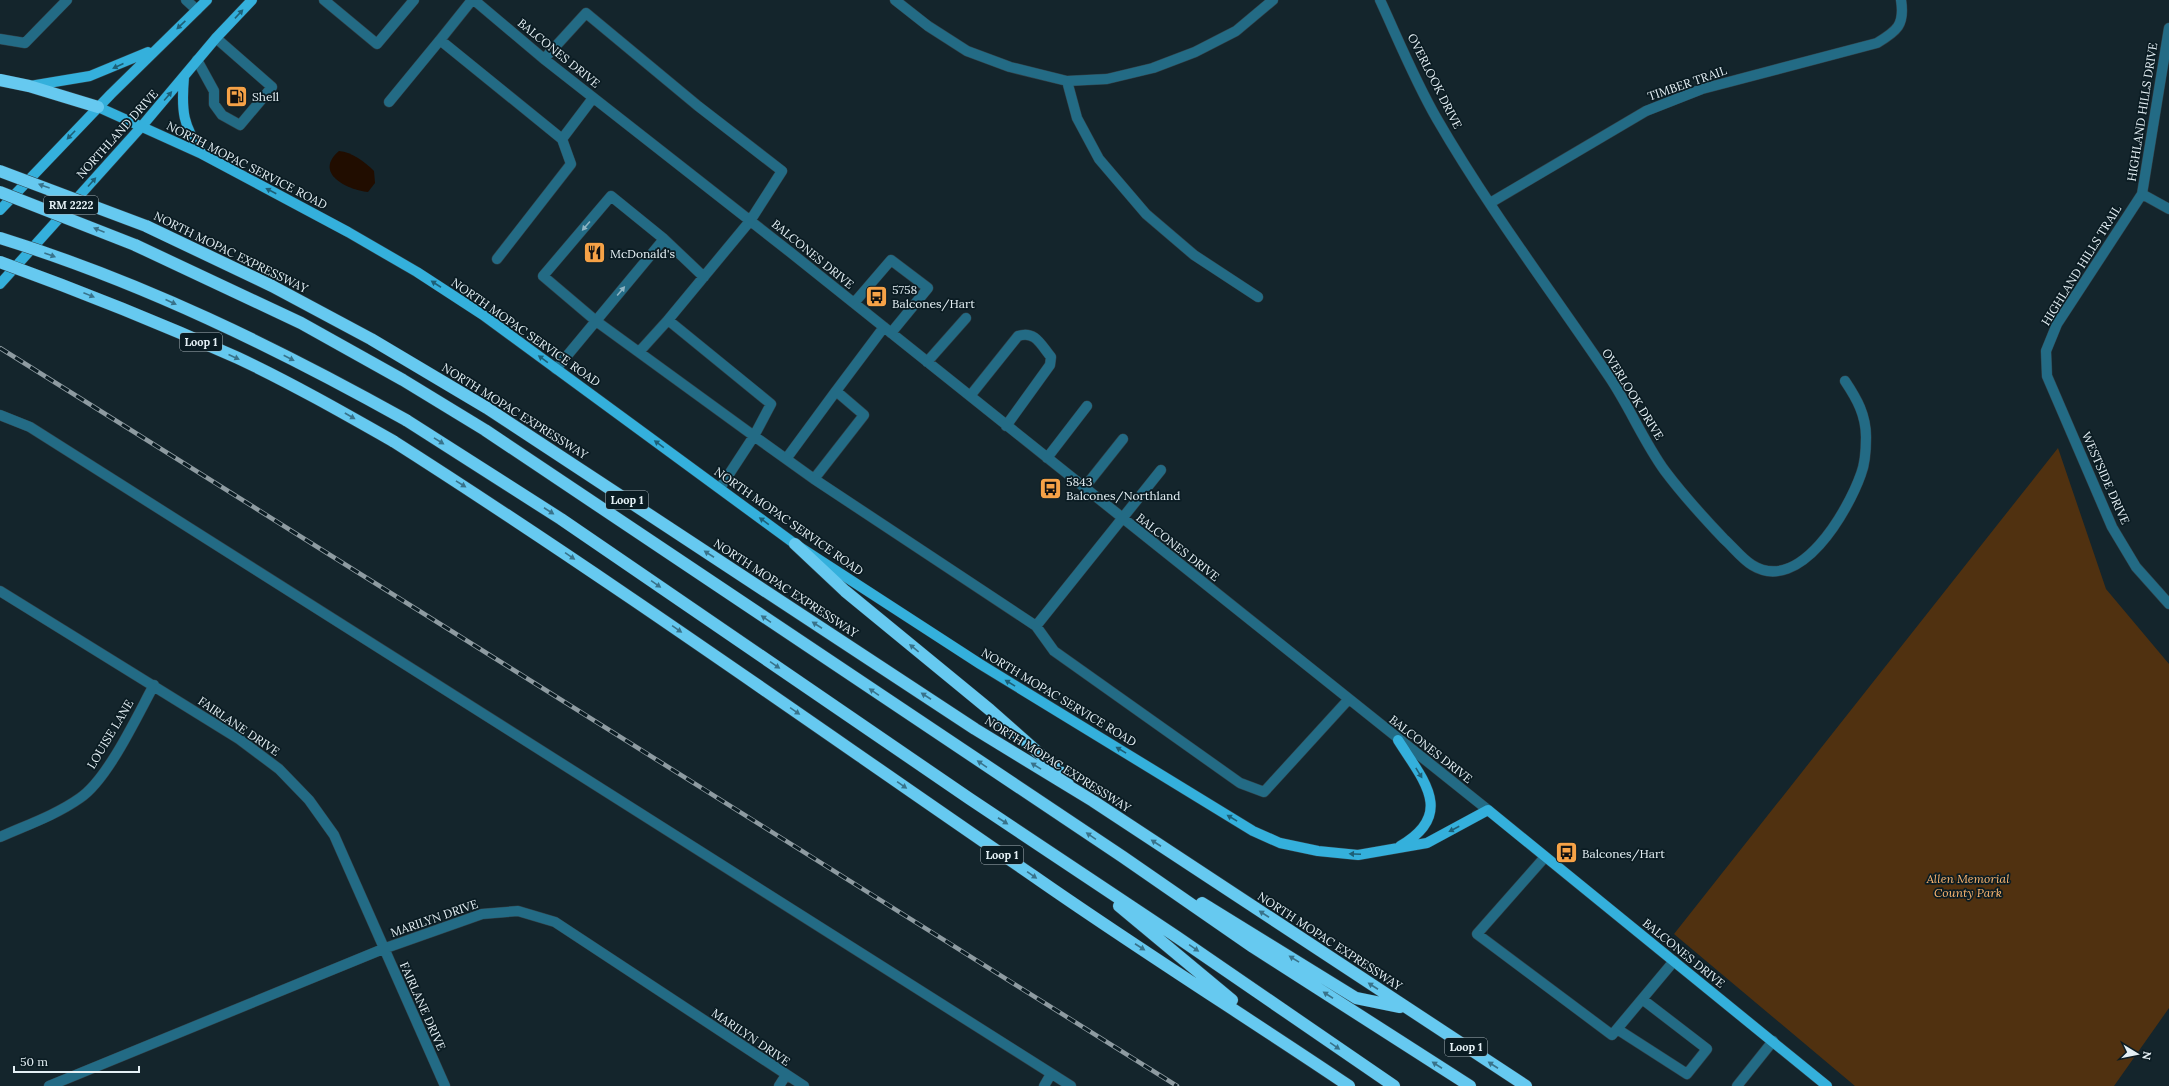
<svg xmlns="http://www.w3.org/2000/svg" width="2169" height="1086" viewBox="0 0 2169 1086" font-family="Lora,serif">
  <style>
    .green { fill: #503110 }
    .water { fill: #210d00 }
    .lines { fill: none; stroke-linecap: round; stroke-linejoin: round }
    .minor-casing { stroke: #314148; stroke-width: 11 }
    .major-casing { stroke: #314148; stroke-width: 11 }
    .highway-casing { stroke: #314148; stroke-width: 13 }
    .minor { stroke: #236b85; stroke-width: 10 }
    .major { stroke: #34b0dc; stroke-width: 10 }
    .highway { stroke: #66c9f0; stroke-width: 12 }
    .rail-casing { stroke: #8e9ba1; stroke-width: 4.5 }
    .rail { stroke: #0b1c23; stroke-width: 3; stroke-dasharray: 9; stroke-linecap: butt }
    .highway-bridge-casing { stroke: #314148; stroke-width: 13; stroke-linecap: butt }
    .highway-bridge { stroke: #66c9f0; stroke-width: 12 }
    .oneway { fill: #1d5f76 }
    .oneway2 { fill: #38728a }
    .oneway3 { fill: #8eb4c3 }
    .labels { text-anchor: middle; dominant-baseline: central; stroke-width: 3.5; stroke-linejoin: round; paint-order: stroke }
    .shield { fill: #0b1c23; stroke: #a4b0b6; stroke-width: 1 }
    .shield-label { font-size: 11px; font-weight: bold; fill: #e5f0f5 }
    .street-label { font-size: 12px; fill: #e5f0f5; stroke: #0b1c23 }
    .poi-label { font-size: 12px; fill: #e5f0f5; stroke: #0b1c23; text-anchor: start }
    .park-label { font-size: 12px; font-style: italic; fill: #fdb771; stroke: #0b1c23 }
  </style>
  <rect width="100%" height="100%" fill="#14252c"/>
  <path class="green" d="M2058,448L2106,589L2169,664V1008L2114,1086H1855L1674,934Z"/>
  <path class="water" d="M339,151C352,152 365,162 374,171L375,183L368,192C347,190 313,173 339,151Z"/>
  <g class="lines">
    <defs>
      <path id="minor" d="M186,0L197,10
        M324,0L377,44L414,0
        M474,0L544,59L790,252L1488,810
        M895,0L928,26L967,51L1010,67L1067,81L1107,79L1153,68L1195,52L1236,31L1273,0
        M1380,0C1398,39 1415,81 1437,119C1489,209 1552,292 1610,378C1630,408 1644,442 1665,471C1683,495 1704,518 1724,539C1733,547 1742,559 1752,565C1800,595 1848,511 1861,474C1865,464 1866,448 1866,437C1866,415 1857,399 1845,381
        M2169,28L2142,194L2057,324L2046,351L2047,376L2112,527L2136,567L2169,604
        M0,39L25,43L67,0
        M440,40L472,0
        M544,59L586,13L698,106L782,171L750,221L668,320
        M197,60L214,91V104L222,115L240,125L272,87L216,38
        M1067,81L1077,118L1099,159L1146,214L1194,255L1258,297
        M389,102L440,40L562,139
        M2142,194L2169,209
        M1490,203L1646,111L1702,89L1877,43C1897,31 1905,25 1901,0
        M664,239L704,277
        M497,259L571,164L562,139L593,98
        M854,303L891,260L928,288L891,333
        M927,362L966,318
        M556,369L664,239L611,196L543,276L596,321L754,436L771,404L668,320L639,352
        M836,391L884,327
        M970,396L1018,336C1035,330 1041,345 1051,357L1050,365L1006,426
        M0,415L30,427L1071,1086
        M1047,458L1087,406
        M786,459L836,391L864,415L814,479
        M720,488L754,436L814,479L1036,626L1161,470
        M1084,488L1123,439
        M0,591L239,739L279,769L309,800L334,835L445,1086
        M1036,626L1054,651L1240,783L1264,792L1348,700
        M0,837C27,825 56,815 80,798C108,779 137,716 154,685
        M1545,857L1477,934L1612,1035L1674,961
        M1617,1029L1687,1074L1707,1049L1642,999
        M49,1086L383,949L482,914L518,911L555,922L804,1086
        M779,1086L786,1075
        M1044,1086L1051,1074
        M1737,1086L1773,1041"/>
      <path id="major" d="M184,77C181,112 183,125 202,154
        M30,86L90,76L148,52
        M98,107L202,154L348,232L417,272L483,315L795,544L980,664L1253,831L1280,843L1318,851L1358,855L1427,843L1488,810L1827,1086
        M0,210L111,94L207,0
        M0,284L142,126L216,38L252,0
        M1398,740C1423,780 1456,814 1400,846"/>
      <path id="highway" d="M0,80L29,86L98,107
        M146,226L272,286L371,339L487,408L975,729L1093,801L1526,1086
        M135,245L301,323L403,380L485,430L1123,857L1253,947L1470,1086
        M406,420L561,519L970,799L1177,937L1394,1086
        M393,441C611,580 822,731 1035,877C1138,949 1245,1016 1349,1086
        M795,544L845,591L990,710L1068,779
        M1202,903L1356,998L1400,1007
        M1119,906L1232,1000"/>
    </defs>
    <use href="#minor" class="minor-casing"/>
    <use href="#major" class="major-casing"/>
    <use href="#highway" class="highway-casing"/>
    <use href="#minor" class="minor"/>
    <use href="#major" class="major"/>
    <use href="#highway" class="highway"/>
    <defs>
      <path id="rail" d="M0,348L1177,1086"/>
    </defs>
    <use href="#rail" class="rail-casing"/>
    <use href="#rail" class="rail"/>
    <defs>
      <path id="highway-bridge" d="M0,171L146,226
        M0,192L135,245
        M0,238C142,282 277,348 406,420
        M0,262C80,291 160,323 238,358C291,383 342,412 393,441"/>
    </defs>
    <use href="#highway-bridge" class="highway-bridge-casing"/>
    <use href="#highway-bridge" class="highway-bridge"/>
  </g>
  <defs><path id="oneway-solid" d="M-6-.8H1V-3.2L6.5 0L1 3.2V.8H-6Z"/></defs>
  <g class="oneway">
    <use href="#oneway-solid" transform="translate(239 14) rotate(-47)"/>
    <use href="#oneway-solid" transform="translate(181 25) rotate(137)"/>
    <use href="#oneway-solid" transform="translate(118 66) rotate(156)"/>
    <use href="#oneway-solid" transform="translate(168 96) rotate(-49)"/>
    <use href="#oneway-solid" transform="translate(71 135) rotate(134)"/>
    <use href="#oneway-solid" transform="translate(92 182) rotate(-48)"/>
    <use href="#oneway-solid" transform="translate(271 191) rotate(-152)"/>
    <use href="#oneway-solid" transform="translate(436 284) rotate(-147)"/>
    <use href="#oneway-solid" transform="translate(543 359) rotate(-144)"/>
    <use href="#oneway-solid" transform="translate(659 444) rotate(-144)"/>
    <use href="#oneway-solid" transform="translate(764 521) rotate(-144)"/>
    <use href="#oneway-solid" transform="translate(1010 683) rotate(-149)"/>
    <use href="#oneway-solid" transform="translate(1121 750) rotate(-149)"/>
    <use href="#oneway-solid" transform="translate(1419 773) rotate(58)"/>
    <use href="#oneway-solid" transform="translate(1232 818) rotate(-149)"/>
    <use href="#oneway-solid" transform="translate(1454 829) rotate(152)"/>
    <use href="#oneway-solid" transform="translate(1355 854) rotate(-178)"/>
  </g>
  <g class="oneway2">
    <use href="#oneway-solid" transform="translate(44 186) rotate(-160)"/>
    <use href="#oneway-solid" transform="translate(99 230) rotate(-158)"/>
    <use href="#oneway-solid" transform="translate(50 255) rotate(20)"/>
    <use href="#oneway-solid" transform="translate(89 295) rotate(22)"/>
    <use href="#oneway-solid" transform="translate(171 302) rotate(24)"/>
    <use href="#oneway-solid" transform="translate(234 357) rotate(24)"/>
    <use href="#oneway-solid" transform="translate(289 358) rotate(27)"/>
    <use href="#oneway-solid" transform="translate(350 416) rotate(30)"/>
    <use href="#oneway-solid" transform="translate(439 441) rotate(32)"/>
    <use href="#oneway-solid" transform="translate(461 484) rotate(32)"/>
    <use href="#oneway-solid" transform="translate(549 511) rotate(33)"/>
    <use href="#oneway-solid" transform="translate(709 554) rotate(-147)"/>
    <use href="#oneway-solid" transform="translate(570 556) rotate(34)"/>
    <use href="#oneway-solid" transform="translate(656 584) rotate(35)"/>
    <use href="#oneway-solid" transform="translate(766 619) rotate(-146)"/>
    <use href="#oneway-solid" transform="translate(817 625) rotate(-147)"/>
    <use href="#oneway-solid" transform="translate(677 629) rotate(35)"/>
    <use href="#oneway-solid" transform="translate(914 648) rotate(-141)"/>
    <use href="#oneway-solid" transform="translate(775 665) rotate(34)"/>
    <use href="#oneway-solid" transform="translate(874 692) rotate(-146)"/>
    <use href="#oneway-solid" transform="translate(926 696) rotate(-147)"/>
    <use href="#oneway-solid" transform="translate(795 711) rotate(35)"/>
    <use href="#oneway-solid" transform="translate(982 764) rotate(-146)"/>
    <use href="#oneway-solid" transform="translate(1036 766) rotate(-148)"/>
    <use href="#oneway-solid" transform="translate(902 785) rotate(35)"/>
    <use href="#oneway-solid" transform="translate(1003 821) rotate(33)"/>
    <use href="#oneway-solid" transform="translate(1091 836) rotate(-146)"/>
    <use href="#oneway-solid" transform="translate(1156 843) rotate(-147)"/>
    <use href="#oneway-solid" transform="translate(1032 875) rotate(35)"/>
    <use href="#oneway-solid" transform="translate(1264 914) rotate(-147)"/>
    <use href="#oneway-solid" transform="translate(1140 947) rotate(33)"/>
    <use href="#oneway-solid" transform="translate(1194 948) rotate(35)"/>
    <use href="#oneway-solid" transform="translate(1294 959) rotate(-148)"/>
    <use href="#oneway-solid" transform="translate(1373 986) rotate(-147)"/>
    <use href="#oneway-solid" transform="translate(1328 995) rotate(-147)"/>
    <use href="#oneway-solid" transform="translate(1335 1046) rotate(35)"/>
    <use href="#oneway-solid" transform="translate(1437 1065) rotate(-147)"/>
    <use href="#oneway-solid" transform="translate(1493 1065) rotate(-147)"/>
  </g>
  <g class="oneway3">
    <use href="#oneway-solid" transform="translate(586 226) rotate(131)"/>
    <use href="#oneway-solid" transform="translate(621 291) rotate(-50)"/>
  </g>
  <defs>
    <symbol id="fuel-square" viewBox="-11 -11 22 22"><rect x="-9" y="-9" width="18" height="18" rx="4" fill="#f6a247" stroke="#0b1c23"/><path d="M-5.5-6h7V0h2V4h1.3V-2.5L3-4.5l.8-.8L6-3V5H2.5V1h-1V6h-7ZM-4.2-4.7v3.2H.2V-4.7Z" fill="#111"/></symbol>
    <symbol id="restaurant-square" viewBox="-11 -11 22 22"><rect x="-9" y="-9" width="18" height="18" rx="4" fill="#f6a247" stroke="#0b1c23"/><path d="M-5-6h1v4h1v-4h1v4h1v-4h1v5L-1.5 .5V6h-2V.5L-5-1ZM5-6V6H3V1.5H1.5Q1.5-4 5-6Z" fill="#111"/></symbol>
    <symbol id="bus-square" viewBox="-11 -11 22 22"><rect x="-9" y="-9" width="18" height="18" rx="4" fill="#f6a247" stroke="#0b1c23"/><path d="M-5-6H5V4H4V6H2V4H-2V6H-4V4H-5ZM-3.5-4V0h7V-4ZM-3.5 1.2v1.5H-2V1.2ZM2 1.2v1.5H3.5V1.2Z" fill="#111"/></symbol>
  </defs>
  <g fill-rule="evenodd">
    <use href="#fuel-square" x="224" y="84" width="25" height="25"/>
    <use href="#restaurant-square" x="582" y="240" width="25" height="25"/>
    <use href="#bus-square" x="864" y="284" width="25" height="25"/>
    <use href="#bus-square" x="1038" y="476" width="25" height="25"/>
    <use href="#bus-square" x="1554" y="840" width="25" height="25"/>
  </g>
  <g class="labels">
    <g class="shield">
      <rect x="44" y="196" width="54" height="18" rx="3"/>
      <rect x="180" y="333" width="42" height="18" rx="3"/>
      <rect x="606" y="491" width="42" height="18" rx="3"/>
      <rect x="981" y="846" width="42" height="18" rx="3"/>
      <rect x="1445" y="1038" width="42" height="18" rx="3"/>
    </g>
    <g class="shield-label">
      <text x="71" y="205">RM 2222</text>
      <text x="201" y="342">Loop 1</text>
      <text x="627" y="500">Loop 1</text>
      <text x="1002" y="855">Loop 1</text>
      <text x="1466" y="1047">Loop 1</text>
    </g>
    <g class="street-label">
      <text transform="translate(559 53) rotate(39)">BALCONES DRIVE</text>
      <text transform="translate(1435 81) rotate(63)">OVERLOOK DRIVE</text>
      <text transform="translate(1687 83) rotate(-19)">TIMBER TRAIL</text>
      <text transform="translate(2142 112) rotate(-81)">HIGHLAND HILLS DRIVE</text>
      <text transform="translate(117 134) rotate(-48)">NORTHLAND DRIVE</text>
      <text transform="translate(247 165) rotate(27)">NORTH MOPAC SERVICE ROAD</text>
      <text transform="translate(231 252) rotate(26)">NORTH MOPAC EXPRESSWAY</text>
      <text transform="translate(813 254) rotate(39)">BALCONES DRIVE</text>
      <text transform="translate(2081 265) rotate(-58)">HIGHLAND HILLS TRAIL</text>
      <text transform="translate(526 332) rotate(35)">NORTH MOPAC SERVICE ROAD</text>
      <text transform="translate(1633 394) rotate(58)">OVERLOOK DRIVE</text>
      <text transform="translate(515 411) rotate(32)">NORTH MOPAC EXPRESSWAY</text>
      <text transform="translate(2106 478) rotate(66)">WESTSIDE DRIVE</text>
      <text transform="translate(789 521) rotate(35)">NORTH MOPAC SERVICE ROAD</text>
      <text transform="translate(1178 547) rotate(38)">BALCONES DRIVE</text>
      <text transform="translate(786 588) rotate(33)">NORTH MOPAC EXPRESSWAY</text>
      <text transform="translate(1059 697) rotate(31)">NORTH MOPAC SERVICE ROAD</text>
      <text transform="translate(239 726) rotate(34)">FAIRLANE DRIVE</text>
      <text transform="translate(110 734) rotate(-59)">LOUISE LANE</text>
      <text transform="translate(1431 749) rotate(38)">BALCONES DRIVE</text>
      <text transform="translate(1058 764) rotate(32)">NORTH MOPAC EXPRESSWAY</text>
      <text transform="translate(434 918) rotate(-19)">MARILYN DRIVE</text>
      <text transform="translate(1330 941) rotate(33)">NORTH MOPAC EXPRESSWAY</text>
      <text transform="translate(1684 953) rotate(39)">BALCONES DRIVE</text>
      <text transform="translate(423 1006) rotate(66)">FAIRLANE DRIVE</text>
      <text transform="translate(751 1037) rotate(34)">MARILYN DRIVE</text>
    </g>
    <g class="poi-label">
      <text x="252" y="96">Shell</text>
      <text x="610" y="253">McDonald's</text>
      <text x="892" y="289">5758<tspan x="892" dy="14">Balcones/Hart</tspan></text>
      <text x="1066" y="481">5843<tspan x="1066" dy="14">Balcones/Northland</tspan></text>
      <text x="1582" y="853">Balcones/Hart</text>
    </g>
    <g class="park-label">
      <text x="1968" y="878">Allen Memorial<tspan x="1968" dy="14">County Park</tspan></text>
    </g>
  </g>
  <g transform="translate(2137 1054) rotate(100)" stroke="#0b1c23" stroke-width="3" paint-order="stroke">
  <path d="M0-3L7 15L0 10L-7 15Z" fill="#e5f0f5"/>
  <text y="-6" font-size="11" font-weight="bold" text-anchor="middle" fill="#e5f0f5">N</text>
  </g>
  <path d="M14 1066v6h125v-6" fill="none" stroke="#e5f0f5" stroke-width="2"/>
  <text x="20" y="1066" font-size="12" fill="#e5f0f5" stroke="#0b1c23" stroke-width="3" paint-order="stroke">50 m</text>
</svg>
